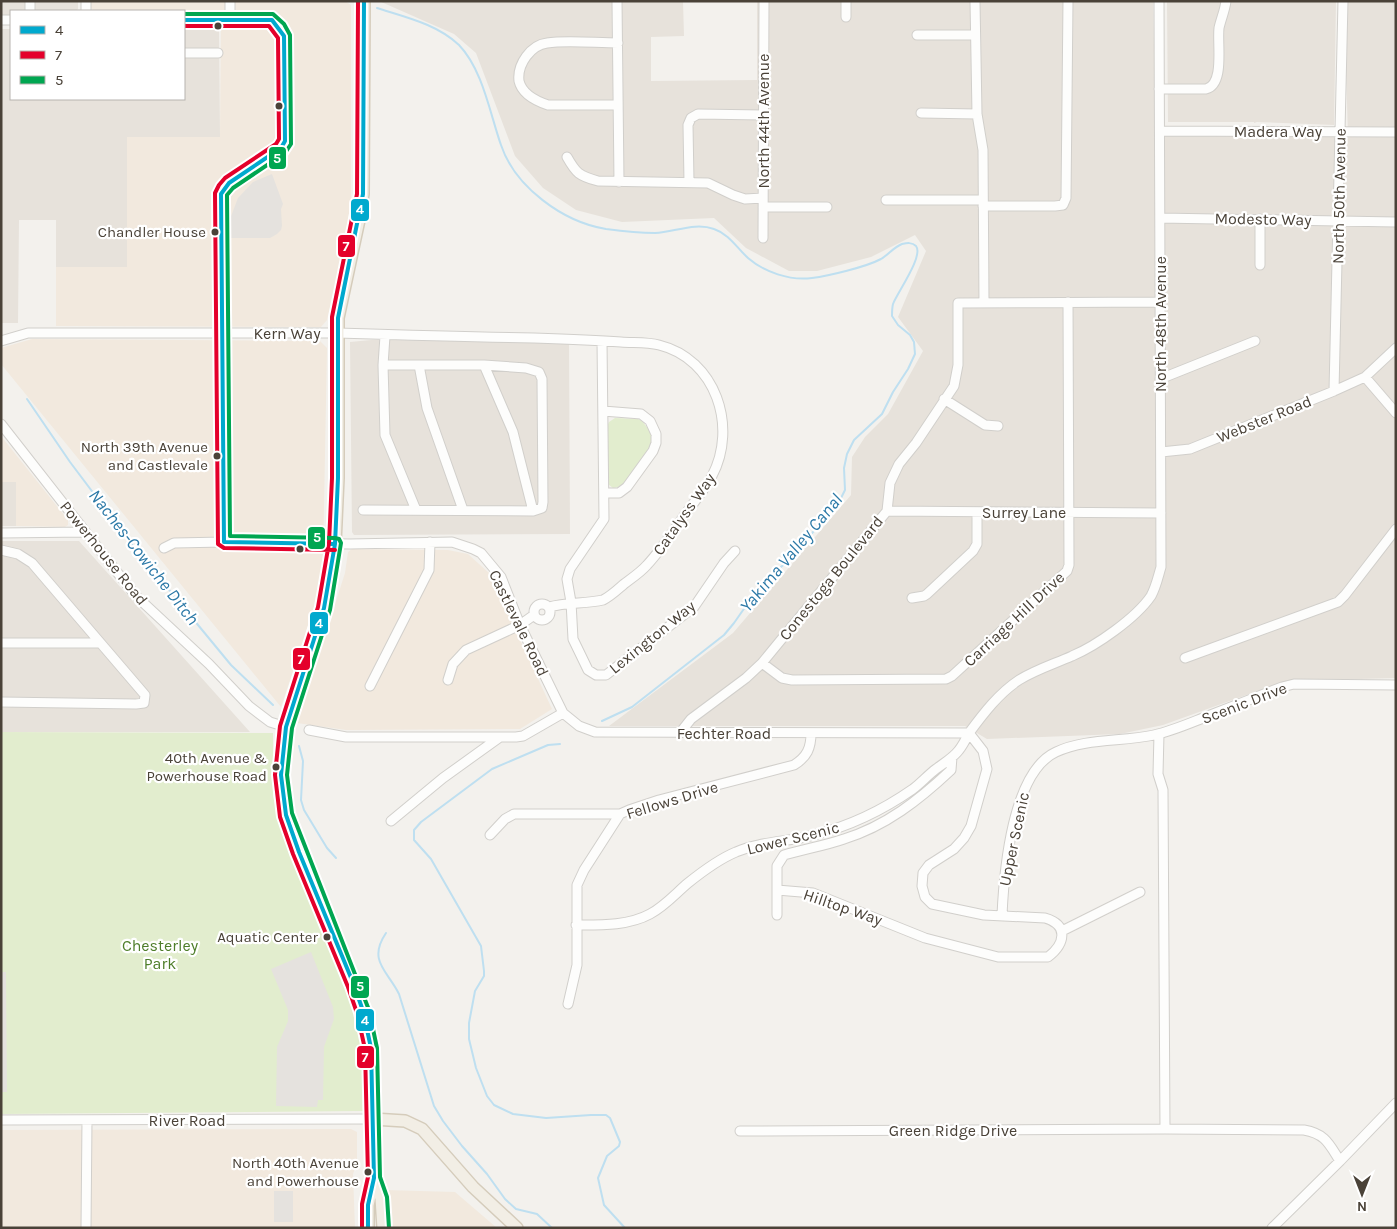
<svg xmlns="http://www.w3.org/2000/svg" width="1397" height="1229" viewBox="0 0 1397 1229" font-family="Karla,sans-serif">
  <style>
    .residential { fill: #e7e2db }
    .commercial { fill: #f2e9de }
    .park { fill: #e2edce }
    .parking { fill: #e5e2de }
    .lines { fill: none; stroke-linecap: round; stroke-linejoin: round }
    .stream { stroke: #bedff0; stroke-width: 2 }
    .minor-casing { stroke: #d1cfcb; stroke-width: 11 }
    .major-casing { stroke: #d5ccbb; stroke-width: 14 }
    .minor { stroke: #fdfdfc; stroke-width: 9 }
    .major { stroke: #f2eee5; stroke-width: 11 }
    .bus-1-casing { stroke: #fff; stroke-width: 8 }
    .bus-2-casing { stroke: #fff; stroke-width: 8 }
    .bus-3-casing { stroke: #fff; stroke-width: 8 }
    .bus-1 { stroke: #00a9ce; stroke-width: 4 }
    .bus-2 { stroke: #e4002b; stroke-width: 4 }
    .bus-3 { stroke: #00a651; stroke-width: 4 }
    .bus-dot { fill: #4a4238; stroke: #fff; stroke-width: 2 }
    .labels { text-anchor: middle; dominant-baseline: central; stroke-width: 4.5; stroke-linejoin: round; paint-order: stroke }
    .bus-label { font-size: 15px; fill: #4a4238; stroke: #fff; text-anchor: end }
    .street-label { font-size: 16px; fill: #4a4238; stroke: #fff }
    .park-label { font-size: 16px; fill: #4e7e2a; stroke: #fff }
    .water-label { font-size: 18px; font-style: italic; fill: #2c79a7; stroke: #fff }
    .line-badge { stroke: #fff; stroke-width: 2 }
    .badge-label { font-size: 14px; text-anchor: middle; font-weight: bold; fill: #fff }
  </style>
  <rect width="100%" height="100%" fill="#f3f1ed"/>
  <path class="residential" d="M1,1H78V9L76,11H11V15H1Z
    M379,1H683L684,36L651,37V81L757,80V1H1153L1156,135L1348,137L1344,1H1396V678L1285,681L1163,725L1120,734L987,739L965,726H609L733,633L851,495L852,457L865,437L888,414L923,351L898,317L926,251L915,235L871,257L817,271H789L746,248L714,218L622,222L576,210L543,188L515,156L476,53L454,34Z
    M1167,1H1336L1334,125L1257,122L1254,123V122H1168Z
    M1,29H11V99H184V29H219L220,137H127V267H56V220H19L18,323H1Z
    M371,340L569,341L570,534L354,535L352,532L350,342Z
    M1,482H16V526H1Z
    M1,541H79L250,732H1Z"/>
  <path class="commercial" d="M91,1H345L351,5V202L342,254L327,320L321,327L56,326V267H127V137H220L221,14L184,13V11H94L91,8Z
    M32,339L320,341L327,348L323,561L313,611L281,707L1,364V348Z
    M1,436L68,520V525L65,527L16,526V482H1Z
    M352,549L448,550L468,554L489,573L552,709L520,729L346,730L297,723L345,573L348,552Z
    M351,1129L357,1132V1163L353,1174L355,1228H1V1130Z
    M385,1190L455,1192L497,1228H386Z"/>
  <path class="park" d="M615,418L638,419L642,421L650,431L652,440L649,448L622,486L613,488L608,484L607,427L609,422Z
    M1,732L273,733V796L285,841L345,982L353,1005L362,1050L363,1111L1,1114Z"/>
  <path class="parking" d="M272,174L283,204L281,209L282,226L281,230L277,234L270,238H231L230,219L238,198L253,182Z
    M311,952L333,1007L334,1019L324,1047L323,1100H318L317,1107L276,1106L277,1047L288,1021V1010L271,969Z
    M1,972H6L7,1092H1Z
    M274,1191H293V1222H274Z"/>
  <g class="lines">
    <path class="stream" d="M377,8C405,17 437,24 459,45C483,70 490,114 501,145C515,187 563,222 606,229C621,231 639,233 655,233C675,232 695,222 714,229C729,234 737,248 748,258C764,272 790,281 812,278C828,276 866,267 881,259C888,255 894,247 902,244C907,243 912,242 916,246C924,256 897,293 893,304C892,308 892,312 892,316L898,325L910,335L914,342L915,354L908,369L893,392L882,414L854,440L847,454L844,468L845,490L839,502L788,561L762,583L734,623L724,635L632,707L602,721
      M27,399L70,462L137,551L231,665L273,705
      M560,744L548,745L492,769L421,822L414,830V840L431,859L481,946L484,971V976L475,991L469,1023V1039L476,1068L487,1096L494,1105L513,1114L546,1118L591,1115H606L610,1118L620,1142L619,1146L607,1156L598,1178L604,1205L625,1228
      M299,746L303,761L301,800L304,810L327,848L336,858
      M386,933C367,961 388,971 399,994L434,1106L443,1121L462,1146L487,1174L505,1199L516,1209L537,1214L552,1228"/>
    <defs>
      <path id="minor" d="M86,1V11
        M230,1V20
        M617,1L619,182
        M846,1V17
        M975,1L977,114L983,150L984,303
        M30,11V1
        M1,20H11
        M184,20H272L279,28L284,36L285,141L281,148L229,183L224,188L221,194L224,542
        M917,35H975
        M618,43C596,43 567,40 547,43C531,45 517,64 519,81C522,94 536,101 548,105H618
        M184,53H218
        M1159,89H1206C1225,84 1217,44 1219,28C1221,19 1225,10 1226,1
        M921,113L977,114
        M1160,131L1396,132
        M567,157C576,173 579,176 598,181L708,183L733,195L745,199L763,198
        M689,182L688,125L691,118L698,114L763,115
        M886,200H983
        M983,206H1055L1063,205L1066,198L1068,1
        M763,207H827
        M1160,218L1396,222
        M763,238L764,1
        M1260,265V219
        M385,336L383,365L385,435L416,510
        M1,341L28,333H337C402,335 468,337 534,338C563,339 592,340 621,342C633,343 647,342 659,345C716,359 738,427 712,476C704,491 693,503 684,516C672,533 661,550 647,565C641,572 632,578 624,584C617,590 611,596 603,600C585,604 567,602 549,607
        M602,341L604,519L570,569L567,579L571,602L573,639L588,670L596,675H606L694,607L724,563L735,551
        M419,365L427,408L463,510
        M484,365L513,432L533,511
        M1365,377L1396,413
        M1160,379L1255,341
        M1334,391L1343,1
        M944,399L985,425L998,426
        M603,411L641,414L650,421L656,434V443L653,451L627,487L619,493H604
        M1,424L135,595L209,664L249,706L270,722L286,727
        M1161,452L1190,449L1334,391L1365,377L1396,348
        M363,510L533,511L542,508L543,502L542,379L539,372L526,368L484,365H383
        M887,511L1161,513
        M1,533L85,532
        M164,548L174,543L224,542L350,544L452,542L473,549L481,553L501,577L520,625L563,713L579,726L595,732L969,733C983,714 999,693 1019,680C1035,670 1054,664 1072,656C1096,646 1136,618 1151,596C1156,587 1158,577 1161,567L1159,1
        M1,550L18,554L32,563L145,695L144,703L136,704L1,702
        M912,598L924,596L927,594L973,551L977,544V512
        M534 612a8 8 0 1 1 16 0a8 8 0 1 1-16 0Z
        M1,643H100
        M1185,658L1338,602L1345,595L1396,529
        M762,663L782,678L792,680L946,679L952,676L1067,571L1069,565L1068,302
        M448,680L453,664L466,650L520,625L534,615
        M370,686L429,570L430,542
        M309,730L346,737H516L523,736L563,713
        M680,733L691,719L746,678L762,663L887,511L890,483L899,464L916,443L954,386L958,365V303L1160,302
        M1159,734L1158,774L1163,790L1165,1129
        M391,821L443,778L500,737
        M490,835L505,819L514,814H620
        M777,915V866L784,855C804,849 824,846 844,839C886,826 919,800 951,770L952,757
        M1002,915C1004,872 1012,772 1056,752C1086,738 1122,742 1154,735C1172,731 1190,723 1208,716C1233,706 1257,697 1282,687L1294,684L1396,685
        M576,925C600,925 628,926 650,914C665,906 676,893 688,883C703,871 719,859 736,852C761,841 788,842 814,835C850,826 883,810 913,789C921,783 928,775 936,769C944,763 953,758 959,750C963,745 966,739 969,733L983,751L987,769L971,826L964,838L954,849L929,865L923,873L922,886L925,897L932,904L984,915L1045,918C1069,925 1065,944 1048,957H998L925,938L813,893L777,890
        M1062,931L1140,892
        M568,1004L577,965V885L584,870L620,814L629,810L659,800L794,765C807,757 811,748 811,733
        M1,1120L373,1119
        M740,1131L1165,1129L1304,1130C1326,1134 1329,1144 1340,1161
        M86,1228L87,1120
        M1272,1228L1340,1161L1396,1103"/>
      <path id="major" d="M364,1L363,194L359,220L338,318V478L335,544L324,608L286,727L281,775L286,815L299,852L354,985L363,1011L371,1048L372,1069L374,1178L368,1205V1228
        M373,1119L405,1121L422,1129L473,1187L517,1228
        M374,1179L381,1198L383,1228"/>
    </defs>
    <use href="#minor" class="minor-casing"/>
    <use href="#major" class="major-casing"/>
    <use href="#minor" class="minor"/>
    <use href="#major" class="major"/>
    <defs>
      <path id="bus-1" d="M364,1L363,194L338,318V478L335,544L324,608L286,727L281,775L286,815L299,852L354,985L363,1011L371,1048L374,1178L368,1205V1228
        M184,20H272L284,36L285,141L281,148L229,183L221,194L224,542L335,544"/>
      <path id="bus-2" d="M358,1L357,194L332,317V478L329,543L318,607L280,726L275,775L280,817L293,854L348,987L357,1013L365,1049L368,1177L362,1204V1228
        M184,26H269L278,38L279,139L276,144L225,178L219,185L215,193L218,544L224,548L335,550"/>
      <path id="bus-3" d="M184,14H273L284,24L290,35L291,144L285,153L233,188L227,195L230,536L335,538L339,539L341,543L330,610L292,728L287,775L292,813L369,1010L377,1048L380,1177L387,1197L389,1228"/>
    </defs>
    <use href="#bus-1" class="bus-1-casing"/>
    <use href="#bus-2" class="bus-2-casing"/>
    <use href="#bus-3" class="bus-3-casing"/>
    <use href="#bus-1" class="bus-1"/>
    <use href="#bus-2" class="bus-2"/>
    <use href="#bus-3" class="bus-3"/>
  </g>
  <g class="bus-dot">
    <circle cx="218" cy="26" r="4.5"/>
    <circle cx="279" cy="106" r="4.5"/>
    <circle cx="215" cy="232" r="4.5"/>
    <circle cx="217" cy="456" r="4.5"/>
    <circle cx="300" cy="549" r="4.5"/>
    <circle cx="276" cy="767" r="4.5"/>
    <circle cx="327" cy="937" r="4.5"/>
    <circle cx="368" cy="1172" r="4.5"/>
  </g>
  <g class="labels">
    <g class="bus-label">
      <text x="206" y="232">Chandler House</text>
      <text x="208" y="447">North 39th Avenue<tspan x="208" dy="18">and Castlevale</tspan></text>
      <text x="267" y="758">40th Avenue &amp;<tspan x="267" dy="18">Powerhouse Road</tspan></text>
      <text x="318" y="937">Aquatic Center</text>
      <text x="359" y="1163">North 40th Avenue<tspan x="359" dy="18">and Powerhouse</tspan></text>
    </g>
    <g class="street-label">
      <text transform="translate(763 121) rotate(-90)">North 44th Avenue</text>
      <text x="1278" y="131">Madera Way</text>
      <text transform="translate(1339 196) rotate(-89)">North 50th Avenue</text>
      <text transform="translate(1263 219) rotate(1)">Modesto Way</text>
      <text transform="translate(1160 324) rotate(-90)">North 48th Avenue</text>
      <text x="287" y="333">Kern Way</text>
      <text transform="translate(1264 419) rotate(-22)">Webster Road</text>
      <text x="1024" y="512">Surrey Lane</text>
      <text transform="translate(684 514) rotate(-55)">Catalyss Way</text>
      <text transform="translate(104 553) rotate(51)">Powerhouse Road</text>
      <text transform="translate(831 578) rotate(-51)">Conestoga Boulevard</text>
      <text transform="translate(1014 619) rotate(-43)">Carriage Hill Drive</text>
      <text transform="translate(519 623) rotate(64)">Castlevale Road</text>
      <text transform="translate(652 637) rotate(-39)">Lexington Way</text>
      <text transform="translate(1244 703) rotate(-21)">Scenic Drive</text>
      <text x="724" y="733">Fechter Road</text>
      <text transform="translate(672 800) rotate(-17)">Fellows Drive</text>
      <text transform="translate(793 838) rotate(-14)">Lower Scenic</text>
      <text transform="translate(1014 839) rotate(-78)">Upper Scenic</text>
      <text transform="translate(843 907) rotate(19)">Hilltop Way</text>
      <text x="187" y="1120">River Road</text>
      <text x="953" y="1130">Green Ridge Drive</text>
    </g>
    <g class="park-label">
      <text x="160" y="945">Chesterley<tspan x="160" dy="18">Park</tspan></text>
    </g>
    <g class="water-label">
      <text transform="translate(791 553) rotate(-50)">Yakima Valley Canal</text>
      <text transform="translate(144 557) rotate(52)">Naches-Cowiche Ditch</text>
    </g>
  </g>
  <g class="line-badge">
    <rect x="268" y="146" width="19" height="24" rx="5" fill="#00a651"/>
    <rect x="350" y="198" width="20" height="24" rx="5" fill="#00a9ce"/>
    <rect x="337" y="234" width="19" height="24" rx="5" fill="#e4002b"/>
    <rect x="307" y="526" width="19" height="24" rx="5" fill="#00a651"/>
    <rect x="309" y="611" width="20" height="24" rx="5" fill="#00a9ce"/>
    <rect x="292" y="647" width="19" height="24" rx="5" fill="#e4002b"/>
    <rect x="350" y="975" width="20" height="24" rx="5" fill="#00a651"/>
    <rect x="355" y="1008" width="20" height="24" rx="5" fill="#00a9ce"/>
    <rect x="356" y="1045" width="19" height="24" rx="5" fill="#e4002b"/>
  </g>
  <g class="badge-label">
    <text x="277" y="163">5</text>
    <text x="360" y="214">4</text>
    <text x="346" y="251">7</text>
    <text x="317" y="542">5</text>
    <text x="319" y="628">4</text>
    <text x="301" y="664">7</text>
    <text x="360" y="991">5</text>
    <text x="365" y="1025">4</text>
    <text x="365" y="1062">7</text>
  </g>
  <rect width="1397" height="1229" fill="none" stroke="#4a4238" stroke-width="5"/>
  <rect x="10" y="10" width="175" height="90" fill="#ffffff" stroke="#b7b3af"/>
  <rect x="20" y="26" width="25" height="8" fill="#00a9ce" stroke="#b7b3af"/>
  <text x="55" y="35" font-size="15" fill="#4a4238">4</text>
  <rect x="20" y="51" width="25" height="8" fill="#e4002b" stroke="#b7b3af"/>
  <text x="55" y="60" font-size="15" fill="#4a4238">7</text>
  <rect x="20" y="76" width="25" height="8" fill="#00a651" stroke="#b7b3af"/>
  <text x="55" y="85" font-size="15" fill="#4a4238">5</text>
  <g transform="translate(1362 1194) rotate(180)" stroke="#ffffff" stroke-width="4" paint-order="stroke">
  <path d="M0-4L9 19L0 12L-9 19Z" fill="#4a4238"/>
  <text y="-8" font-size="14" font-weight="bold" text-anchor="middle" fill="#4a4238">N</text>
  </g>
</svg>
